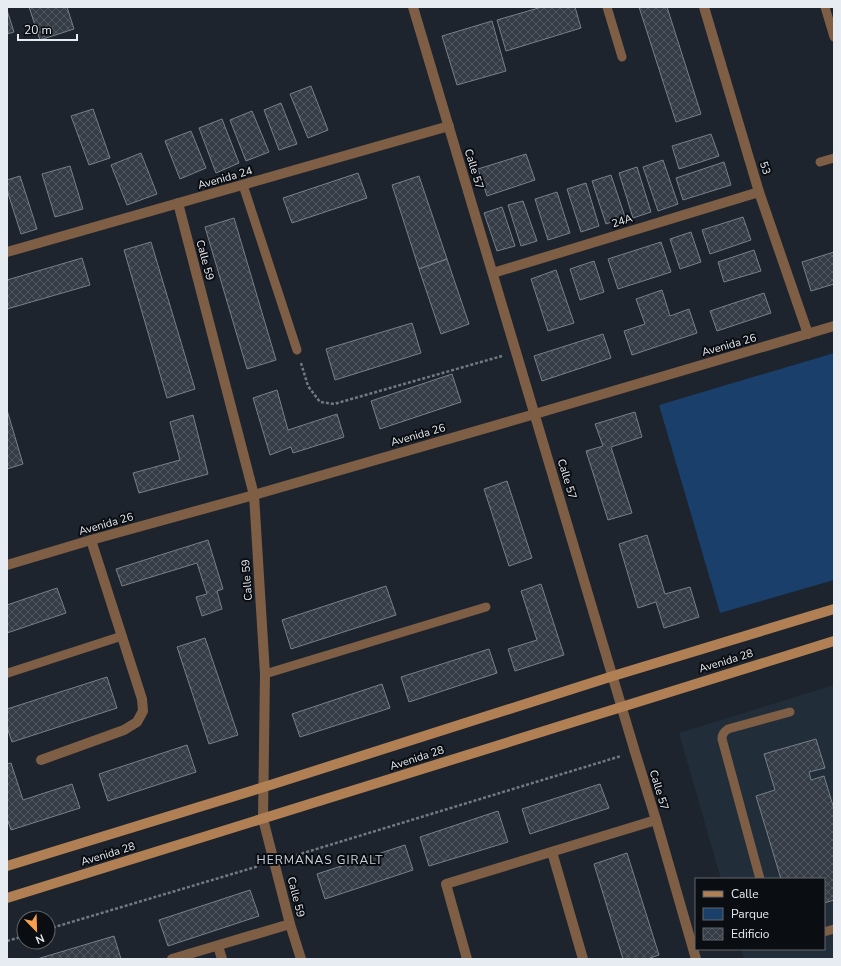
<svg xmlns="http://www.w3.org/2000/svg" width="841" height="966" font-family="'Nunito Sans',sans-serif">
<defs>
<pattern id="building-cross-hatch" width="8" height="8" patternUnits="userSpaceOnUse"><rect width="8" height="8" fill="#353c46"/><path d="M0 0l8 8M0 8l8-8" fill="none" stroke="#525861"/></pattern>
</defs>
<rect width="100%" height="100%" fill="#1d242d"/>
<polygon fill="#222d3a" points="834,685 834,959 744,959 741,949 824,949 824,879 721,879 679,733"/>
<polygon fill="#193f6a" points="834,353 834,580 720,613 659,405"/>
<g fill="url(#building-cross-hatch)" stroke="#777f8a">
<polygon points="29,7 67,7 74,29 40,40"/>
<polygon points="542,7 575,7 581,28 506,51 497,20"/>
<polygon points="639,7 667,7 701,114 676,122"/>
<polygon points="7,10 14,32 7,34"/>
<polygon points="492,21 506,71 457,85 442,36"/>
<polygon points="311,86 328,130 308,138 290,94"/>
<polygon points="281,103 297,144 279,150 264,110"/>
<polygon points="93,109 110,158 89,165 71,116"/>
<polygon points="252,111 269,152 246,161 230,120"/>
<polygon points="222,119 239,163 216,173 199,128"/>
<polygon points="191,131 206,168 180,179 165,141"/>
<polygon points="711,134 719,156 679,169 672,146"/>
<polygon points="141,153 157,194 127,205 111,165"/>
<polygon points="526,154 535,180 487,196 478,169"/>
<polygon points="663,160 678,204 658,211 643,167"/>
<polygon points="724,162 731,185 683,200 676,178"/>
<polygon points="70,166 83,209 55,217 42,174"/>
<polygon points="637,167 651,212 633,218 619,173"/>
<polygon points="358,173 367,198 292,223 283,198"/>
<polygon points="611,175 625,217 606,224 592,181"/>
<polygon points="20,176 37,229 21,234 7,190 7,180"/>
<polygon points="419,176 447,259 419,269 392,185"/>
<polygon points="586,183 599,226 581,232 567,189"/>
<polygon points="557,192 570,233 548,240 535,199"/>
<polygon points="523,201 537,241 521,246 508,205"/>
<polygon points="502,207 515,246 497,251 484,213"/>
<polygon points="743,217 751,240 710,254 702,230"/>
<polygon points="234,218 276,360 247,369 205,227"/>
<polygon points="691,232 701,262 680,269 670,239"/>
<polygon points="151,242 195,389 167,398 124,250"/>
<polygon points="661,242 671,272 618,289 608,259"/>
<polygon points="754,250 761,271 724,282 718,262"/>
<polygon points="834,252 834,284 811,291 802,262"/>
<polygon points="82,258 90,285 7,309 7,280"/>
<polygon points="447,259 469,324 441,334 419,269"/>
<polygon points="594,261 604,292 580,300 570,269"/>
<polygon points="556,270 574,323 548,331 531,279"/>
<polygon points="662,290 670,316 689,309 697,333 632,355 624,331 645,324 636,299"/>
<polygon points="764,293 771,313 717,331 710,311"/>
<polygon points="412,323 421,353 335,380 326,349"/>
<polygon points="603,334 611,358 542,381 534,356"/>
<polygon points="452,374 461,402 380,429 371,401"/>
<polygon points="277,390 288,430 337,414 344,437 293,453 291,447 270,455 253,398"/>
<polygon points="7,410 23,464 7,469"/>
<polygon points="635,412 642,437 611,447 632,513 608,520 586,451 603,446 595,424"/>
<polygon points="193,415 208,474 139,493 133,473 180,460 170,422"/>
<polygon points="507,481 532,558 509,566 484,489"/>
<polygon points="647,535 665,594 690,587 699,617 664,628 656,602 638,608 619,544"/>
<polygon points="208,540 223,589 217,591 222,609 202,616 196,597 207,594 197,563 122,586 116,569"/>
<polygon points="541,584 564,655 515,671 508,649 537,640 521,591"/>
<polygon points="386,586 396,615 291,649 282,620"/>
<polygon points="57,588 66,613 7,633 7,605"/>
<polygon points="205,638 238,735 209,744 177,647"/>
<polygon points="489,649 497,673 409,702 401,677"/>
<polygon points="107,677 117,708 12,742 7,727 7,709"/>
<polygon points="382,684 390,708 300,737 292,714"/>
<polygon points="816,739 825,768 809,772 811,780 824,776 834,809 834,900 824,903 824,879 781,879 756,796 775,790 764,754"/>
<polygon points="187,745 196,772 108,801 99,774"/>
<polygon points="11,763 23,800 72,784 80,808 11,830 7,818 7,764"/>
<polygon points="600,784 609,808 530,834 522,809"/>
<polygon points="498,811 508,842 429,866 420,837"/>
<polygon points="405,845 413,870 325,899 317,874"/>
<polygon points="627,853 659,955 647,959 623,959 594,864"/>
<polygon points="250,890 259,916 168,946 159,920"/>
<polygon points="114,936 121,959 37,959"/>
</g>
<g fill="none" stroke-linecap="round" stroke-linejoin="round">
<g stroke="#737981" stroke-width="2.5" stroke-dasharray="3 2" stroke-linecap="butt">
<polyline points="301,363 308,386 320,402 334,404 502,356"/>
<polyline points="287,858 621,756"/>
<polyline points="48,929 259,866"/>
<polyline points="7,941 24,936"/>
</g>
<g stroke="#7e5e44" stroke-width="9">
<polyline points="607,7 622,57"/>
<polyline points="825,7 834,37"/>
<polyline points="820,162 834,158"/>
<polyline points="243,185 297,350"/>
<polyline points="8,673 122,636"/>
<polyline points="265,674 486,607"/>
<path d="M 760,879 L 722,739 C 722,734 724,732 728,729 L 790,712"/>
<polyline points="824,932 834,929"/>
</g>
<g stroke="#7e5e44" stroke-width="10">
<polyline points="704,7 759,192 808,334"/>
<polyline points="178,203 254,495 265,674 263,819 290,924 301,959"/>
<polyline points="7,252 449,126"/>
<polyline points="493,273 759,192"/>
<polyline points="7,565 91,540 254,495 535,414 834,326"/>
<polyline points="41,760 124,730 137,722 143,711 142,699 91,540"/>
<polyline points="552,852 583,959"/>
<polyline points="218,946 222,959"/>
<polyline points="172,959 290,924"/>
<polyline points="467,959 446,884 656,820"/>
</g>
<polyline stroke="#7e5e44" stroke-width="10" points="413,7 516,352 635,752 656,820 696,959"/>
<g stroke="#b17f54" stroke-width="10">
<polyline points="7,866 264,787 613,676 834,609"/>
<path d="M 7,898 C 283,813 558,725 834,641"/>
</g>
</g>
<g text-anchor="middle" dominant-baseline="central" stroke-width="4" stroke-linejoin="round" paint-order="stroke">
<g font-size="11" fill="#e7ecf2" stroke="#0a0d11">
<text transform="translate(765 168) rotate(73)">53</text>
<text transform="translate(474 169) rotate(73)">Calle 57</text>
<text transform="translate(225 178) rotate(-16)">Avenida 24</text>
<text transform="translate(622 221) rotate(-17)">24A</text>
<text transform="translate(205 260) rotate(75)">Calle 59</text>
<text transform="translate(729 345) rotate(-16)">Avenida 26</text>
<text transform="translate(418 435) rotate(-16)">Avenida 26</text>
<text transform="translate(567 479) rotate(73)">Calle 57</text>
<text transform="translate(106 524) rotate(-16)">Avenida 26</text>
<text transform="translate(247 580) rotate(-94)">Calle 59</text>
<text transform="translate(726 661) rotate(-17)">Avenida 28</text>
<text transform="translate(417 758) rotate(-18)">Avenida 28</text>
<text transform="translate(659 790) rotate(73)">Calle 57</text>
<text transform="translate(108 854) rotate(-17)">Avenida 28</text>
<text transform="translate(296 897) rotate(76)">Calle 59</text>
</g>
<g font-size="12" letter-spacing="1" fill="#c9d2de" stroke="#0a0d11">
<text x="320" y="860">HERMANAS GIRALT</text>
</g>
</g>
<rect width="841" height="966" fill="none" stroke="#e7ecf2" stroke-width="16"/>
<rect x="695" y="878" width="130" height="72" fill="#0a0d11" stroke="#62666b"/>
<rect x="703" y="891" width="20" height="6" fill="#b17f54" stroke="#62666b"/>
<text x="731" y="898" font-size="12" fill="#e7ecf2">Calle</text>
<rect x="703" y="908" width="20" height="12" fill="#193f6a" stroke="#62666b"/>
<text x="731" y="918" font-size="12" fill="#e7ecf2">Parque</text>
<rect x="703" y="928" width="20" height="12" fill="url(#building-cross-hatch)" stroke="#62666b"/>
<text x="731" y="938" font-size="12" fill="#e7ecf2">Edificio</text>
<g transform="translate(36 930) rotate(157)"><circle r="19" fill="#0a0d11" stroke="#62666b"/>
<path d="M0-3L7 15L0 10L-7 15Z" fill="#f99f4d"/>
<text y="-6" font-size="11" font-weight="bold" text-anchor="middle" fill="#e7ecf2">N</text>
</g>
<path d="M18 34v6h59v-6" fill="none" stroke="#e7ecf2" stroke-width="2"/>
<text x="24" y="34" font-size="12" fill="#e7ecf2" stroke="#0a0d11" stroke-width="3" paint-order="stroke">20 m</text>
</svg>
